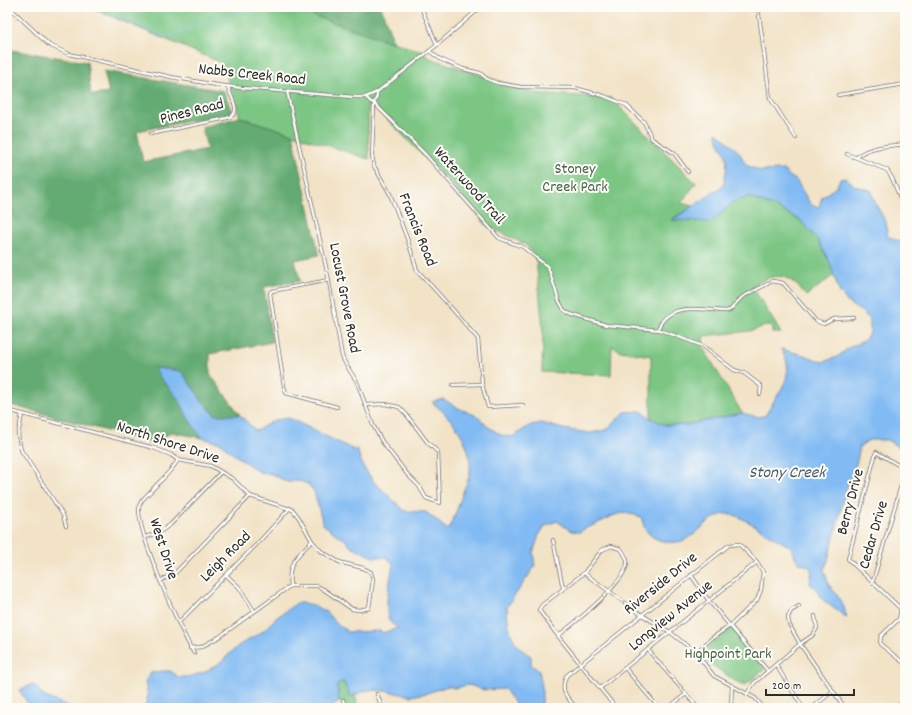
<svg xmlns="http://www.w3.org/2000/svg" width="912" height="715" font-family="Dekko,sans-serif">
<rect width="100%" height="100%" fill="#fdfcf7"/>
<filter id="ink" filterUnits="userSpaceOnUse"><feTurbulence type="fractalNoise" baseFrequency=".025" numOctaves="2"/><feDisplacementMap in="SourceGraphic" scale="8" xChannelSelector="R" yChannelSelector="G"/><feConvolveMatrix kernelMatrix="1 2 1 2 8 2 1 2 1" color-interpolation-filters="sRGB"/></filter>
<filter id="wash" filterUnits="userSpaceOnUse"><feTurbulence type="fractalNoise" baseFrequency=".012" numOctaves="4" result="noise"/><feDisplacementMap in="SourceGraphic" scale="16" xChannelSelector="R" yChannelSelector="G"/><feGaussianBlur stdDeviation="0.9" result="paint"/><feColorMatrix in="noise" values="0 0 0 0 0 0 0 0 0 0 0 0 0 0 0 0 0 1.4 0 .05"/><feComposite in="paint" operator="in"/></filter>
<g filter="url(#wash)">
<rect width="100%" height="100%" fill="#f2e3c7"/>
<g fill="#7bc684" stroke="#537858">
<path d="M 89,7 L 293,7 L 314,16 L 423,52 L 430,58 L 534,93 L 611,98 L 696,183 L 681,203 L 693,206 L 672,219 L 722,213 L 733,202 L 748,197 L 776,207 L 800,220 L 818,240 L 830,263 L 834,275 L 806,296 C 789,273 777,271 752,286 L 781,333 L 772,333 L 772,327 L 769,325 L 750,331 L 704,336 L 703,343 L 701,344 L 742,413 L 686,425 L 665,425 L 651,418 L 651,356 L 621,351 L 612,346 L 611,375 L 542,372 L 543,331 L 536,259 L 526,245 L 486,225 L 455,188 L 374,106 L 368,106 L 369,159 L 240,117 L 222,63 Z"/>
<polygon points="731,627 765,669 745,685 735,681 708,662 705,655 709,645"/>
<polygon points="343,681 349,693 349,696 355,695 357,704 352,708 343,708 342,702 339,702 337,684"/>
</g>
<g fill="#64ab72" stroke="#486b4e">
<polygon points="293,7 381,7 394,43 314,16"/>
<polygon points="7,45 11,50 87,62 91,95 109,93 104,71 224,91 232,113 137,131 143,162 207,149 202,127 240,117 293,134 319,255 295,260 300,281 264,287 272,342 210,354 210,374 240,415 215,415 202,401 181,371 155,368 160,377 180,401 188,418 202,438 171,432 155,444 7,404"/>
</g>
<g fill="#82bbf3" stroke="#56738f">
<path d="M 717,132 L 739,152 L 746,165 L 760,171 L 784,170 L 789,176 L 796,180 L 811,205 L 819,207 L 822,197 L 836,187 L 840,179 L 847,178 L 855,186 L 871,190 L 876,205 L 886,222 L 887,236 L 899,241 L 905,247 L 905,451 L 887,440 L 869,440 L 860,446 L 857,461 L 846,490 L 828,560 L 824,570 L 829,585 L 837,595 L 844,607 L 847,618 L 824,601 L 816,589 L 810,584 L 812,568 L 798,562 L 790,546 C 775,540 742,515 730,514 C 702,512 696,553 659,540 C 647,535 645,530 641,517 C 618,509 614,516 594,525 C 588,528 584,528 580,532 L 571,531 L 557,521 L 545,526 L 539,535 L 533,553 L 535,566 L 507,607 C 508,629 511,645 531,656 L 531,665 L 539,671 L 542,686 L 542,708 L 518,708 L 505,689 L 484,690 L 469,685 L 454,688 L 448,686 L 427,693 L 411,696 L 386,691 L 367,690 L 349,697 L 349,693 L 343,681 L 337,685 L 339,702 L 330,708 L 306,708 L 304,706 L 300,708 L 145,708 L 148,695 L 145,682 L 150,673 L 163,671 L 171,671 L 178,677 L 187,677 L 205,672 L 221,662 L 238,646 L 263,631 L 276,618 L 291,607 L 297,603 L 305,603 L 313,605 L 326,612 L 336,623 L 348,632 L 381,631 L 382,633 L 398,628 C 395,625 391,625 389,620 C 383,605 391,580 393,563 L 386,557 L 373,557 L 352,547 L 342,537 L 341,538 L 323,524 L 314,491 L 308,484 L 300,481 L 287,482 L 272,474 L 259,472 L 232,453 L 221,443 L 202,438 L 188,418 L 180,401 L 160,377 L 155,368 L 181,371 L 202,401 L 215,415 L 240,415 L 256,431 L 275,420 L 289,418 L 354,450 L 357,449 L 362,465 L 374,482 L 405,511 L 426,512 L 448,530 C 454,519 458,507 462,495 C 464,488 469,480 470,472 C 472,441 453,420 432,402 L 443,399 L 458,408 L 477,416 L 487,426 L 501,435 L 512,437 L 531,425 L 541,423 L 563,429 L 590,433 L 606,430 L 625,412 L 641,411 L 651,418 L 665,425 L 686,425 L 742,413 L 758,417 L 766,415 C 773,398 791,384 787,363 C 786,359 783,353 781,349 L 807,356 L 823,362 L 837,357 L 850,347 L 864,341 L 870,332 L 870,320 L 861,311 L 849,304 L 839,291 L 830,263 L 818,240 L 800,220 L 776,207 L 748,197 L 733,202 L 712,222 L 672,220 L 723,186 C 725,176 729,163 725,153 C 721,144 717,143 717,132 Z"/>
<polygon points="33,684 45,697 73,708 31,708 19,690"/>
</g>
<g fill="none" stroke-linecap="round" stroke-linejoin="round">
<polyline stroke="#82bbf3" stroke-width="1" points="97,7 106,13 134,22 160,36 169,36 206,21 223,18 233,12 254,10 261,7"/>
</g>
</g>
<g filter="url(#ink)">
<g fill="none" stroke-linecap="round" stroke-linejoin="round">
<g stroke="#716b62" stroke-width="4">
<g id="street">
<polyline points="9,7 49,45 69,54 171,77 217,85 242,88 354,97 366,97 377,92 437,45 481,7"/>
<polyline points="421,7 437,45"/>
<polyline points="758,7 770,98 796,138"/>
<polyline points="429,51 440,59 463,69 480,73 487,79 497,83 521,87 575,88 604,96 626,105 644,122 652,139 674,153 688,172"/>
<polyline points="287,91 328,276 342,356 345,363 357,382 373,425 383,443 407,474 419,486 426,498 440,503 438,452 428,443 406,414 399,407 385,404 365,405"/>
<polyline points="377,92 377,96 374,103 426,155 499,238 523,247 548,267 559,301 564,310 570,314 606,325 660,330 703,346 734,370 744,373 761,386 760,394"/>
<polyline points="838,95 905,84"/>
<polyline points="366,97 371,102 374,103 372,156 374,166 390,194 408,241 417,270 454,311 478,339 482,384 488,407 523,405"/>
<path d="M 150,134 L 227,118 C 244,113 230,98 228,86"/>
<polyline points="847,154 887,170 892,178 905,210"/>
<path d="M 857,157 C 868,146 890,146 905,144"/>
<polyline points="329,280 272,291 270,293 284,386 286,393 337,407"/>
<path d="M 658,329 C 669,301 702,310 726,311 L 730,310 L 742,297 L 773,281 L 783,283 L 816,321 L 824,324 L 834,319 L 854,318"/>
<polyline points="453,385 482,384"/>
<polyline points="7,410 154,448 171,455 178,460 211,466 233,479 250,496 293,510 299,518 312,541 321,551 339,562 363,568 371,572 373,580 369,608 359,610 352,609 323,589 317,586 290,586 219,637 201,647 190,648"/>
<polyline points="22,414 18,435 21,450 63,515 66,526"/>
<path d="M 178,460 C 171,472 159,482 150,492 C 146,496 142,499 140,504 C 132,522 181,633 194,653"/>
<polyline points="146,537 160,532 171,524 221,472"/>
<polyline points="553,540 563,588"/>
<polyline points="584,573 642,615 670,632 696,653 714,676 755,698 764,708"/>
<polyline points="226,575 239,587 254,611"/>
<polyline points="691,575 709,601 768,671"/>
<polyline points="160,581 175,573 180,568 250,496"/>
<polyline points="873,581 905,472"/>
<path d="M 290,586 C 287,563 297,556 312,541"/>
<polyline points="905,588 899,619 881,636 880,644 905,664"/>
<polyline points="799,606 791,611 788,617 789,624 800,644 845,708"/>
<polyline points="900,608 848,559 876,452 905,469"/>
<polyline points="179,622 256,545 290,508"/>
<path d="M 558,636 C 573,624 631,579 627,560 C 626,557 623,552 621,549 L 611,546 L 602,550 L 584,573 L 542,605 L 539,610 L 558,636 L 616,708"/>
<polyline points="648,650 698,708"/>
<polyline points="776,665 803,708"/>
<polyline points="625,668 659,708"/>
<polyline points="600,688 757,562"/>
<polyline points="377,694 382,708"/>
<polyline points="747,694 754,683 800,644 813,635 817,628 815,616"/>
<polyline points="343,700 346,708"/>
<path d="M 576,708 C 566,696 560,692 566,676 L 729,545 L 739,544 L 757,562 L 763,572 L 761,590 L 757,600 L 730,626 L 712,638 L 696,653"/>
<polyline points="668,708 686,694"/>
<polyline points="731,708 732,686"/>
<polyline points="812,708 833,691"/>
</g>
</g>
<g stroke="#716b62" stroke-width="5">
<polyline id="secondary" points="896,708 905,701"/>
</g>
<use href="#street" stroke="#fff" stroke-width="2.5"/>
<use href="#secondary" stroke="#fff" stroke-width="3.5"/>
</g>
</g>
<g text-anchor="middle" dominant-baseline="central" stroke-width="4" stroke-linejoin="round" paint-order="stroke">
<g font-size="16" fill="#2b2b2b" stroke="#fdfcf7">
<text transform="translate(252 75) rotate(6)">Nabbs Creek Road</text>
<text transform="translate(192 112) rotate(-14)">Pines Road</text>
<text transform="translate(469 186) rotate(48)">Waterwood Trail</text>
<text transform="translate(417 230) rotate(68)">Francis Road</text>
<text transform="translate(344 298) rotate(79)">Locust Grove Road</text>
<text transform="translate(168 443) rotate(18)">North Shore Drive</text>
<text transform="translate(851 502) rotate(-75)">Berry Drive</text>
<text transform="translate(874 535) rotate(-74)">Cedar Drive</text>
<text transform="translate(163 549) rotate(72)">West Drive</text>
<text transform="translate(226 557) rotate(-45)">Leigh Road</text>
<text transform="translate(661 584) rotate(-39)">Riverside Drive</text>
<text transform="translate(671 616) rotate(-39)">Longview Avenue</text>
</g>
<g font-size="16" fill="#47614a" stroke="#fdfcf7">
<text x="575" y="169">Stoney<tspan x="575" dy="18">Creek Park</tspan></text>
<text x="728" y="654">Highpoint Park</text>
</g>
<g font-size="17" font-style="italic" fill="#495d71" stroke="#fdfcf7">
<text x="787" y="474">Stony Creek</text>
</g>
</g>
<rect width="912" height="715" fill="none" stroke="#fdfcf7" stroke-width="24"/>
<path d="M766 689v6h88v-6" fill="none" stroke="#2b2b2b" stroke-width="2"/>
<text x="772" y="689" font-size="12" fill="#2b2b2b" stroke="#fdfcf7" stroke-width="3" paint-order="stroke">200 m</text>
</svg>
